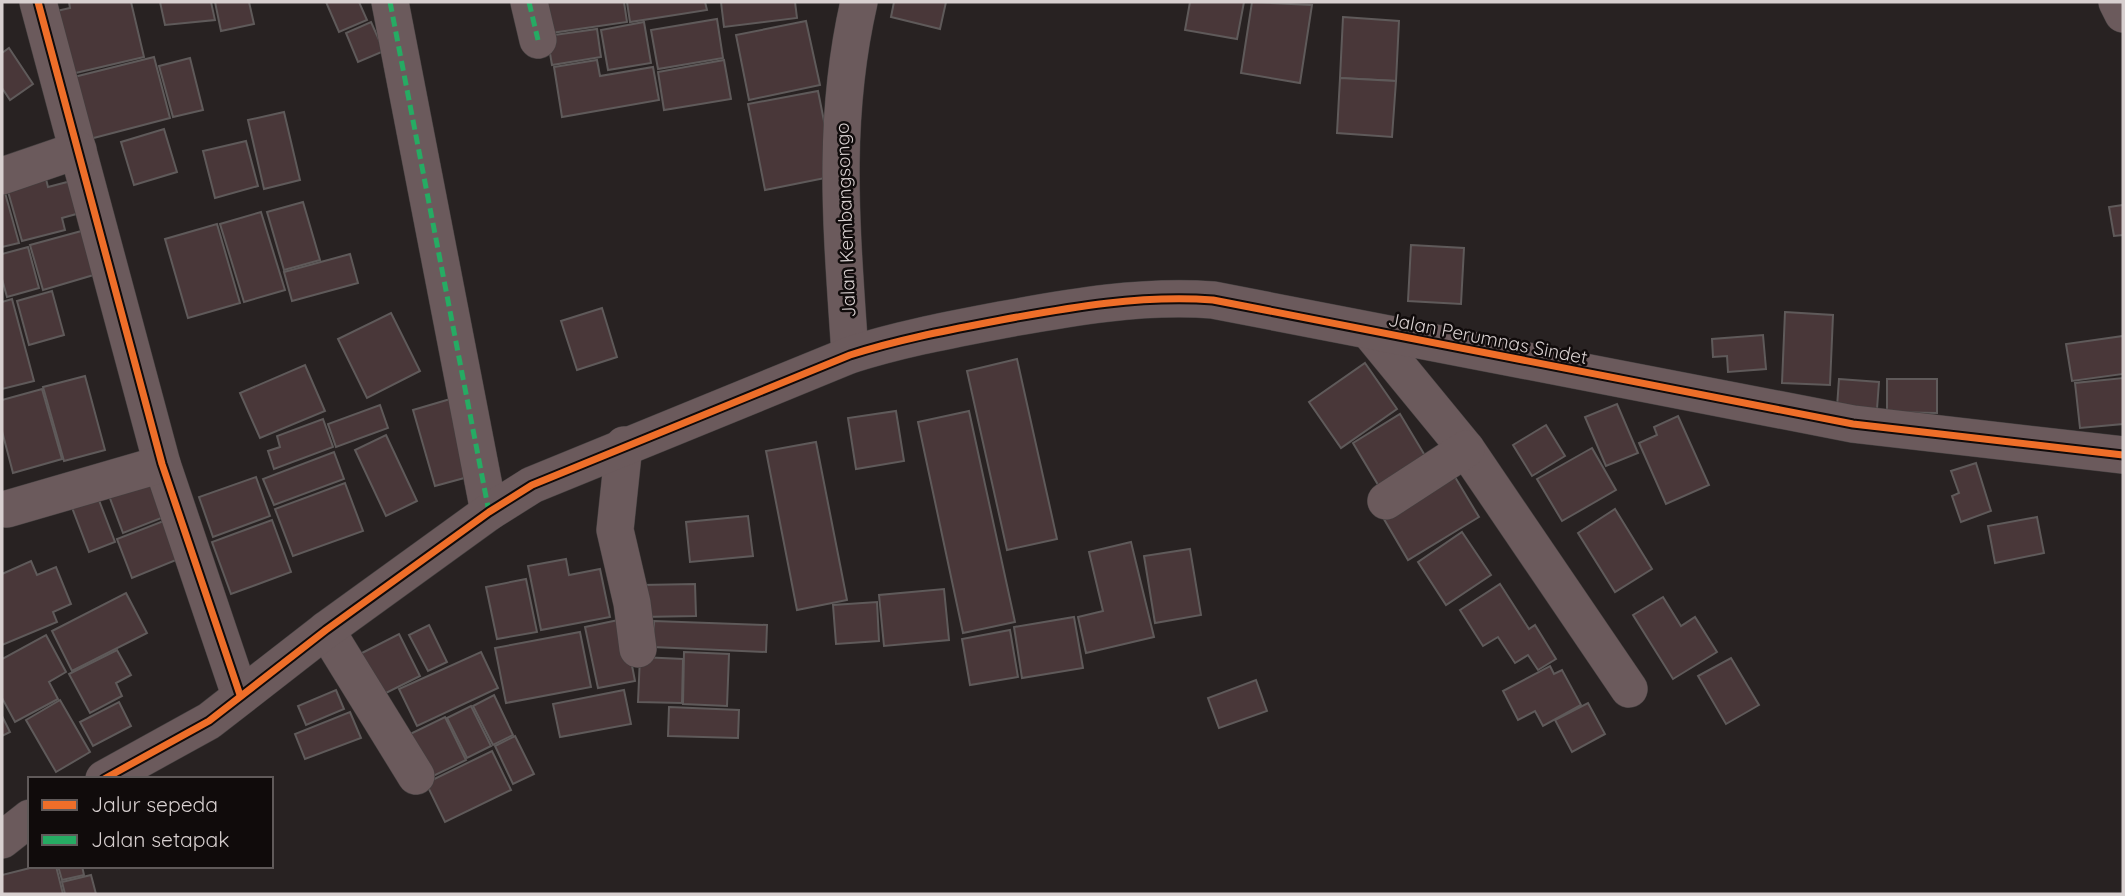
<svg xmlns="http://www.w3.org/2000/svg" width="2125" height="896" font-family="Quicksand,sans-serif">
<rect width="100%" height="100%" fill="#282222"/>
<g fill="#493739" stroke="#5f5a5a" stroke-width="2">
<polygon points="69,2 131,2 144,57 67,75 52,12 70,8"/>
<polygon points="160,2 211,2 215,20 165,25"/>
<polygon points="215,2 249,2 254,24 221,31"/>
<polygon points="326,2 359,2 367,20 339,32"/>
<polygon points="546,2 624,2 627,22 551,33"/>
<polygon points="627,2 705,2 707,10 630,22"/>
<polygon points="721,2 795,2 797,18 724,27"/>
<polygon points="894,2 946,2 940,29 891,17"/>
<polygon points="1190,2 1244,2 1237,39 1185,30"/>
<polygon points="1252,2 1312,5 1300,83 1241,73"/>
<polygon points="1343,17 1399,21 1396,81 1340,78"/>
<polygon points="717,19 723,58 658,69 651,30"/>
<polygon points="806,21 820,85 749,100 736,35"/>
<polygon points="371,22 384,51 358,62 346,33"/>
<polygon points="644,22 651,63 608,70 601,30"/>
<polygon points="597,29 601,57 552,65 547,36"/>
<polygon points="9,48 33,84 10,100 2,88 2,53"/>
<polygon points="154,57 170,118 86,140 70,78"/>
<polygon points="190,58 203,110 173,117 159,66"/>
<polygon points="597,60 600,76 653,67 659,100 562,117 554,67"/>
<polygon points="724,60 731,99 664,110 658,72"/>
<polygon points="1340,78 1396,81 1392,137 1337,133"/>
<polygon points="818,91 835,176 765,190 748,104"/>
<polygon points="284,112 300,180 264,189 248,120"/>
<polygon points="164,129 177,172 134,185 121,142"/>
<polygon points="246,141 258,186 215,198 203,151"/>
<polygon points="44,171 48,187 71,181 80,213 62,218 65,230 22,241 5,181"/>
<polygon points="2,182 19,243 2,247"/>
<polygon points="303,202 320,260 284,270 267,212"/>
<polygon points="2123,205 2123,235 2114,236 2109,207"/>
<polygon points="261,212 285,290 244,302 220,224"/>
<polygon points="217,224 240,303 188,318 165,239"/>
<polygon points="85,230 97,274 43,290 30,245"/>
<polygon points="1411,245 1464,248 1461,304 1408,301"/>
<polygon points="28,247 39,288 7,297 2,279 2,254"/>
<polygon points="350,254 358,283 292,301 284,272"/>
<polygon points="52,291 64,335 29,345 17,301"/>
<polygon points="12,299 34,381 2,389 2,302"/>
<polygon points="602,308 617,357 577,370 561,321"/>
<polygon points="1785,312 1833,315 1830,385 1782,383"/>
<polygon points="391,313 420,371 367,398 338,339"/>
<polygon points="1763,335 1766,369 1728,372 1727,356 1713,357 1712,339"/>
<polygon points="2123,336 2123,374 2072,381 2066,344"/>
<polygon points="1017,359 1057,539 1007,550 967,371"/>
<polygon points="1365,363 1397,409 1341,448 1309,402"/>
<polygon points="305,365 325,411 260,438 240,393"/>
<polygon points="85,376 105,450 64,461 43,387"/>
<polygon points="2123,378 2123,424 2080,428 2075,383"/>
<polygon points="1839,379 1879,382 1877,409 1837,407"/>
<polygon points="1887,379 1937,379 1937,413 1887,412"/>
<polygon points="42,389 62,459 13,473 2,431 2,400"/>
<polygon points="457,397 479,474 435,486 413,410"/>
<polygon points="1617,404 1638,453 1606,466 1585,417"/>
<polygon points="380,405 388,428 336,447 328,424"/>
<polygon points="896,411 904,461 856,469 848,418"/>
<polygon points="969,411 1015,622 963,633 918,422"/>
<polygon points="1400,414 1430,464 1383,493 1353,443"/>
<polygon points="1678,416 1709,485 1666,504 1639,443 1657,435 1654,427"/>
<polygon points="323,419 333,447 274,469 268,451 280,447 277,436"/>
<polygon points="1546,425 1565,456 1532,476 1513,445"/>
<polygon points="386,435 417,501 386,516 355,450"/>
<polygon points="816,442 847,600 797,610 766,451"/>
<polygon points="1592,448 1616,490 1562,521 1537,479"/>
<polygon points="334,452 344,479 274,505 263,479"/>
<polygon points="1976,463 1991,511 1961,522 1952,496 1959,493 1951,471"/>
<polygon points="1452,472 1479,517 1408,560 1381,514"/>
<polygon points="256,477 270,516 213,537 199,497"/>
<polygon points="148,478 164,517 123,533 108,493"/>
<polygon points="345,483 363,531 293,556 275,509"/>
<polygon points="97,495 115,542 89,552 71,505"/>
<polygon points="1615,509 1652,569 1615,592 1578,533"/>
<polygon points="748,516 753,556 690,562 686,522"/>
<polygon points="2037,517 2044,553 1995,563 1988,526"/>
<polygon points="166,520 181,558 132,578 117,539"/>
<polygon points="272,520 291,572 231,594 212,542"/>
<polygon points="1462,532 1491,575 1446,605 1418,562"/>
<polygon points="1131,542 1154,637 1086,653 1078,617 1103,611 1089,552"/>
<polygon points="1190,549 1201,615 1155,623 1144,556"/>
<polygon points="566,559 569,575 600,569 610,617 541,630 528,566"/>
<polygon points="31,561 37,575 56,567 71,604 53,612 57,622 2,645 2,574"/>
<polygon points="526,579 537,632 497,639 486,587"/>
<polygon points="695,584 696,616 641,617 641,585"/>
<polygon points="1500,584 1529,629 1535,625 1556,659 1538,670 1528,655 1515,663 1498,637 1483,646 1460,610"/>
<polygon points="944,589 949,640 884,646 879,595"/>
<polygon points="126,593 147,633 72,671 52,631"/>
<polygon points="1663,597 1681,626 1695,617 1717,652 1673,679 1633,615"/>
<polygon points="877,602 879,641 836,644 833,605"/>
<polygon points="1074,617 1083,668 1022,678 1014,627"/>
<polygon points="623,619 635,681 598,688 585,627"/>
<polygon points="654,621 767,625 766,652 653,647"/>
<polygon points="429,625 447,662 428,671 409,635"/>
<polygon points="1010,630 1018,677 970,685 962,639"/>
<polygon points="580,632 591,687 506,703 495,648"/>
<polygon points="399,634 420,676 380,696 358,655"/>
<polygon points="46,635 66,672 49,682 58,699 15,722 2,698 2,659"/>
<polygon points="117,650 131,675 116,683 122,696 90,713 69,674"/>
<polygon points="481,652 498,688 417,726 399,689"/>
<polygon points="684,652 729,654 727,706 683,704"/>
<polygon points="640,657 683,659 682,703 638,702"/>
<polygon points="1731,658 1759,705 1726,724 1698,676"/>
<polygon points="1550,666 1554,674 1562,670 1581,705 1543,726 1535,711 1518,720 1503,691"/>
<polygon points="1256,680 1267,711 1219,728 1208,698"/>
<polygon points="336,690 344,709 306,725 298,706"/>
<polygon points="624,690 631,724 560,737 553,704"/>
<polygon points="494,695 513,735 493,745 473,706"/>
<polygon points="60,700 90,752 56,772 26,720"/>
<polygon points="119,702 131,726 93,746 80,722"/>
<polygon points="1588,703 1605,734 1572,752 1555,720"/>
<polygon points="471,706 491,746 467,758 447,718"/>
<polygon points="669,707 739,710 738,738 668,736"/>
<polygon points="350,712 361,738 305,759 295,734"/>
<polygon points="2,716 10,732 2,736"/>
<polygon points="445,717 466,760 425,780 404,737"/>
<polygon points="515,736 534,774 513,784 495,746"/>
<polygon points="492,751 511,790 445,822 426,783"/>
<polygon points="38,866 56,866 63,894 2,894 2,875"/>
<polygon points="58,866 82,866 84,875 62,880"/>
<polygon points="91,875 96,894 65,894 62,882"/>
</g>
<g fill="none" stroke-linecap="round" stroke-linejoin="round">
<g stroke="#433f3f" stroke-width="38">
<g id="minor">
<polyline points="38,2 162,464 240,695"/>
<polyline points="390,2 489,512"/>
<polyline points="529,2 538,40"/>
<polyline points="2117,2 2123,14"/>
<polyline points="2,176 78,150"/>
<polyline points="1370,332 1466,449 1629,689"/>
<path d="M 850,355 C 842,232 831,124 859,2"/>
<polyline points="624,445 615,530 632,603 638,649"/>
<polyline points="1386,501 1466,449"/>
<polyline points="7,509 162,464"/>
<polyline points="326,630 416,776"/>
<path d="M 104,779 L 209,721 L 326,630 L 489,512 L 532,485 L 850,355 C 900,339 949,330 1001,320 C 1072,307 1140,295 1213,300 L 1853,424 L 2123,455"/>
<polyline points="2,840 30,818"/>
</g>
</g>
<use href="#minor" stroke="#6b5a5c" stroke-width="37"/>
<g stroke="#26ab63" stroke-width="5" stroke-dasharray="10 5" stroke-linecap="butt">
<polyline points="390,2 489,512"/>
<polyline points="529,2 538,40"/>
</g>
<g stroke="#100b0b" stroke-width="11">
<g id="cycleway">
<polyline points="38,2 162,464 240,695"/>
<path d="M 104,779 L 209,721 L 326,630 L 489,512 L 532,485 L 850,355 C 900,339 949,330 1001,320 C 1072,307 1140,295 1213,300 L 1853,424 L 2123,455"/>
</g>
</g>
<use href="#cycleway" stroke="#ee6e29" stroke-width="7"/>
</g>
<g text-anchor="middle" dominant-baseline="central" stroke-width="5" stroke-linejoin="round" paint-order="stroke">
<g font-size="19" fill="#d8d0d0" stroke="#100b0b">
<text transform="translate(845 220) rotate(-92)">Jalan Kembangsongo</text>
<text transform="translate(1488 338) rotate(11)">Jalan Perumnas Sindet</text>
</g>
</g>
<rect width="2125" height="896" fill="none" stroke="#d8d0d0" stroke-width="7"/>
<rect x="28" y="777" width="245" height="91" fill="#100b0b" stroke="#605a5a" stroke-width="2"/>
<rect x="42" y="800" width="35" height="10" fill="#ee6e29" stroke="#605a5a" stroke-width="2"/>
<text x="91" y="812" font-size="21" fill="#d8d0d0">Jalur sepeda</text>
<rect x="42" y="835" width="35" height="10" fill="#26ab63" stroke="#605a5a" stroke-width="2"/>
<text x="91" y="847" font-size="21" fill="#d8d0d0">Jalan setapak</text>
</svg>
